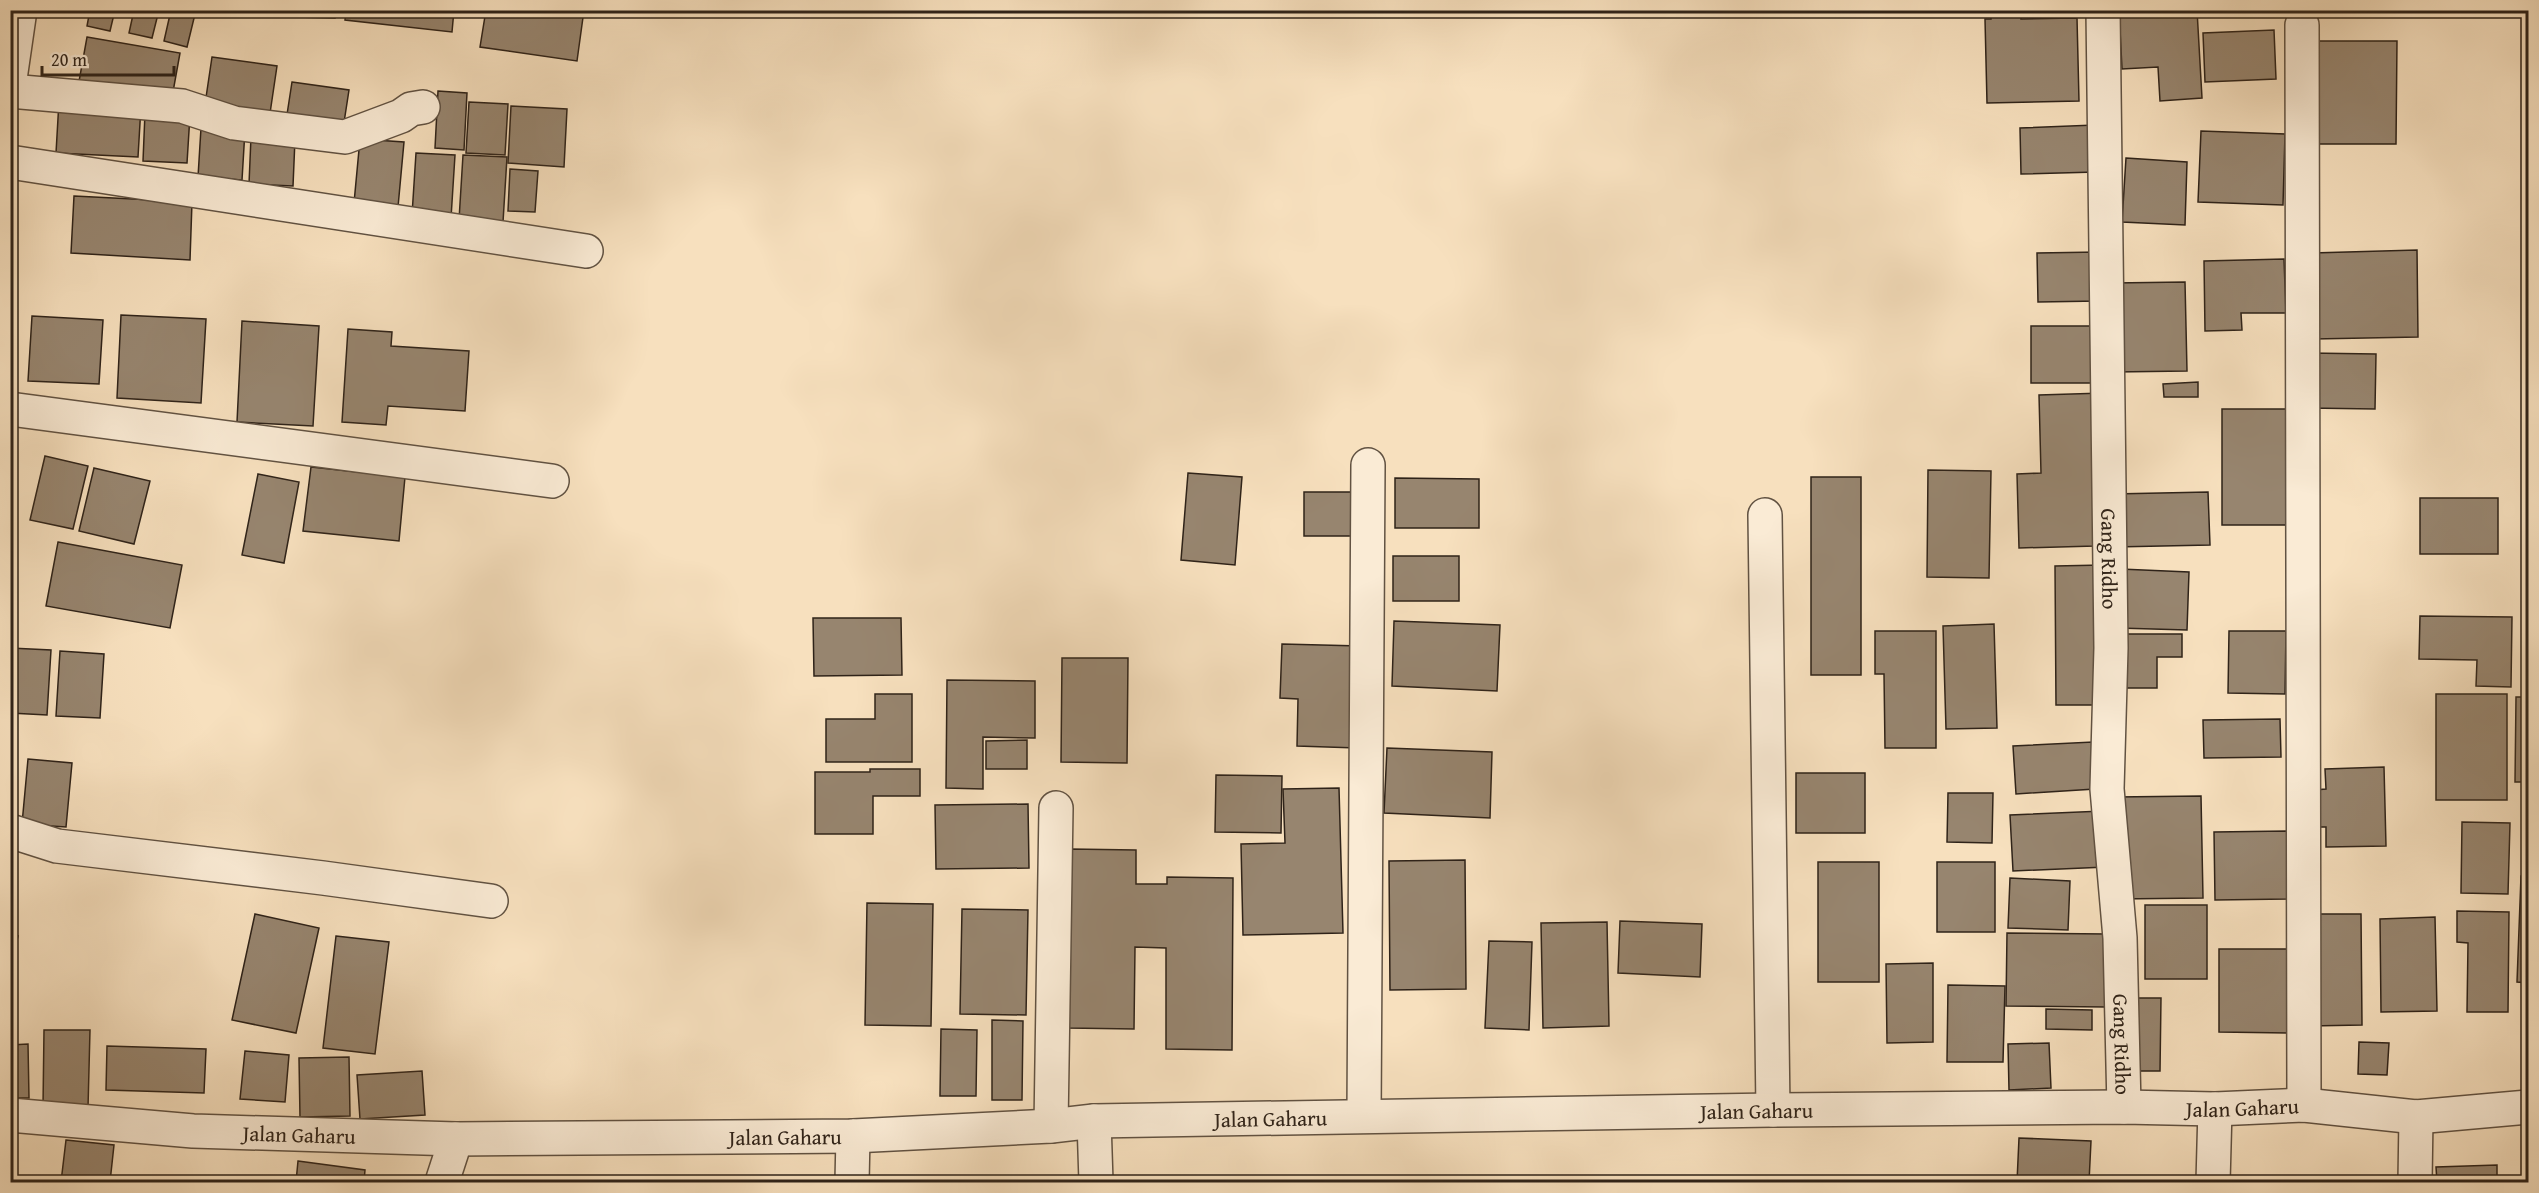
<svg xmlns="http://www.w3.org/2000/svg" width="2539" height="1193" font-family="'Gentium Book Plus',serif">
<rect width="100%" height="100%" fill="#f7e0be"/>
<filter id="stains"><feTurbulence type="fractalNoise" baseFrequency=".00333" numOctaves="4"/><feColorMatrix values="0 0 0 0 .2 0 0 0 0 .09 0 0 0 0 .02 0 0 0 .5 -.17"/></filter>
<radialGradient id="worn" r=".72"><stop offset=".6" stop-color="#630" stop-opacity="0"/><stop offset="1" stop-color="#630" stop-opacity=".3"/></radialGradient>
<g fill="#97856f" stroke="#2f2319" stroke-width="1.5">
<polygon points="90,10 115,10 110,31 87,26"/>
<polygon points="134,10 159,10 152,38 129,33"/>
<polygon points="171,10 196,10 187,47 164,41"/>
<polygon points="295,10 335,10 335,18 295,17"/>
<polygon points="346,10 454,10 452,32 345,20"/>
<polygon points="486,10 584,10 577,61 480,47"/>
<polygon points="1991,10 2021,10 2021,19 2077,18 2079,101 1987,103 1985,19 1991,19"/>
<polygon points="2119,10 2197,10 2202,98 2160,101 2158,67 2122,69"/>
<polygon points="2274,30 2276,79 2205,82 2203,33"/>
<polygon points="87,37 180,53 171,103 78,87"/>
<polygon points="2306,41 2397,41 2396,144 2306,144"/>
<polygon points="212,57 277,66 269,120 204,111"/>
<polygon points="292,82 349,90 343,129 286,121"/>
<polygon points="438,91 467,93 464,150 435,148"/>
<polygon points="59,101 141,106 138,157 56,153"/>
<polygon points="469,102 508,104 505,155 466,153"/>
<polygon points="511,106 567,109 564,167 508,163"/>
<polygon points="145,113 190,115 187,163 143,161"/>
<polygon points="2095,125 2096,172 2021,174 2020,128"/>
<polygon points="201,128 245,130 242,180 198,177"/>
<polygon points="2201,131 2285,134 2283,205 2198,202"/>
<polygon points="251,137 295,139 293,186 249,184"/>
<polygon points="360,139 404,142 398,207 354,203"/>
<polygon points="416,153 455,155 451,218 412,215"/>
<polygon points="463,155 507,157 503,222 459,220"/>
<polygon points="2126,158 2187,162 2185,225 2122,222"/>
<polygon points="510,169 538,171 535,212 508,211"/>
<polygon points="74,196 192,202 190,260 71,253"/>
<polygon points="2417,250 2418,337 2314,339 2312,253"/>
<polygon points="2099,252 2099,301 2038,302 2037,253"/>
<polygon points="2284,259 2286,313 2241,313 2242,330 2205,331 2204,261"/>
<polygon points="2185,282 2187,371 2114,372 2113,283"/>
<polygon points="121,315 206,319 201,403 117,398"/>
<polygon points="32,316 103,320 99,384 28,381"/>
<polygon points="242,321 319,326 313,426 237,422"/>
<rect x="2031" y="326" width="73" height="57"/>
<polygon points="348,329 392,332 391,346 469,351 465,411 388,406 386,425 342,422"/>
<polygon points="2308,353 2376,354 2375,409 2308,408"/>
<polygon points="2198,382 2198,397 2164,397 2163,384"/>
<polygon points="2104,393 2095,546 2019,548 2017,474 2041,473 2039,395"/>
<rect x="2222" y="409" width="68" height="116"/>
<polygon points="45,456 88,466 73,529 30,520"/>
<polygon points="311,467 405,477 399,541 303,531"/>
<polygon points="94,468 150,481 134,544 79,531"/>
<polygon points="1928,470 1991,471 1989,578 1927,577"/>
<polygon points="1188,473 1242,477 1235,565 1181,560"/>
<polygon points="258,474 299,482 284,563 242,555"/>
<rect x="1811" y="477" width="50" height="198"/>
<polygon points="1395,478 1479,479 1479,528 1395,528"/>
<rect x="1304" y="492" width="54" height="44"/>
<polygon points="2208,492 2210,545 2114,547 2113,494"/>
<rect x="2420" y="498" width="78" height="56"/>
<polygon points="58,542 182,565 170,628 46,606"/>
<rect x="1393" y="556" width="66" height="45"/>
<polygon points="2103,565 2105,705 2056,705 2055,566"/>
<polygon points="2120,569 2189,572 2187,630 2118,628"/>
<polygon points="2420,616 2512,617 2511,687 2476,686 2477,660 2419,659"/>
<polygon points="813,618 901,618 902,675 814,676"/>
<polygon points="1394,621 1500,625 1497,691 1392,686"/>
<polygon points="1994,624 1997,728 1946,729 1943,626"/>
<polygon points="1875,631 1936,631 1936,748 1885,748 1884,674 1875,674"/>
<polygon points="2229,631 2286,631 2285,694 2228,693"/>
<polygon points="2124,634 2182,634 2182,657 2157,657 2157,688 2124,688"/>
<polygon points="1282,644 1360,646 1357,748 1297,746 1298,699 1280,698"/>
<polygon points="10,648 51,650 47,715 10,713"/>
<polygon points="60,651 104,654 100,718 56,716"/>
<polygon points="1062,658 1128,658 1127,763 1061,762"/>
<polygon points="947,680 1035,681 1035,738 983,737 983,789 946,788"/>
<polygon points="875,694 912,694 912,762 826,762 826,719 875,719"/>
<rect x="2436" y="694" width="71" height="106"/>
<polygon points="2516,697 2528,697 2528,782 2515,782"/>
<polygon points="2280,719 2281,757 2204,758 2203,720"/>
<polygon points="1027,740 1027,769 986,769 986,741"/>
<polygon points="2093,742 2095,789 2016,794 2013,746"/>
<polygon points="1387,748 1492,752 1490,818 1384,813"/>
<polygon points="28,759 72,763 66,827 22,824"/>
<polygon points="2384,767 2386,846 2326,847 2326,827 2315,827 2314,790 2326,789 2325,769"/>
<polygon points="870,769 920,769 920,796 873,796 873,834 815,834 815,772 870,772"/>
<rect x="1796" y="773" width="69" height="60"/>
<polygon points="1216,775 1282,776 1281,833 1215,832"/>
<polygon points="1339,788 1343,933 1243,935 1241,844 1285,843 1283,789"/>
<polygon points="1948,793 1993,793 1992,843 1947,842"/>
<polygon points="2201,796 2203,898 2117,899 2115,797"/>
<polygon points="1028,804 1029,868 936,869 935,805"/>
<polygon points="2103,811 2106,867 2013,871 2010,815"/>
<polygon points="2462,822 2510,823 2508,894 2461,893"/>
<polygon points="2287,831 2288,899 2215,900 2214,832"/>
<polygon points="1070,849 1136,850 1136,884 1167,884 1167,877 1233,878 1232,1050 1166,1049 1166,948 1135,947 1134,1029 1068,1028"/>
<polygon points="1465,860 1466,989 1390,990 1389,861"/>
<rect x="1818" y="862" width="61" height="120"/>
<rect x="1937" y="862" width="58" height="70"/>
<polygon points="2521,876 2528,876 2528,983 2517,982"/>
<polygon points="2010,878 2070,881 2068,930 2008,928"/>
<polygon points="867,903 933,904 931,1026 865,1025"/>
<rect x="2145" y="905" width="62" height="74"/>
<polygon points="962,909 1028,910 1026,1015 960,1014"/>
<polygon points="2457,911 2509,912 2508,1012 2467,1012 2468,943 2457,942"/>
<polygon points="255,914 319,928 296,1033 232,1020"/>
<polygon points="2309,914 2361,914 2362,1025 2309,1026"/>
<polygon points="2435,917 2437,1011 2381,1012 2380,919"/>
<polygon points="1620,921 1702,924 1700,977 1618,973"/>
<polygon points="1607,922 1609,1026 1543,1028 1541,923"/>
<polygon points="2007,933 2107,934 2107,1007 2006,1006"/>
<polygon points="10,935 18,936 10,971"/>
<polygon points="336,936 389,942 375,1054 323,1048"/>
<polygon points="1489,941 1532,942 1529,1030 1485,1028"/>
<polygon points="2219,949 2295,949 2294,1033 2219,1032"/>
<polygon points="1933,963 1933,1042 1887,1043 1886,964"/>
<polygon points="1948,985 2005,986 2003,1062 1947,1062"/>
<polygon points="2132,998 2161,998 2160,1071 2131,1071"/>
<polygon points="2046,1009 2092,1010 2092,1030 2046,1029"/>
<polygon points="992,1020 1023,1021 1022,1100 992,1100"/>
<polygon points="941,1029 977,1030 976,1096 940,1096"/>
<polygon points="44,1030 90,1030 88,1108 43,1107"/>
<polygon points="2359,1042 2389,1043 2387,1075 2358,1074"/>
<polygon points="2049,1043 2051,1088 2009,1090 2008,1044"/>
<polygon points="28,1044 29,1098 10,1098 10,1045"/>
<polygon points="107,1046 206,1049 204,1093 106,1090"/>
<polygon points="245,1051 289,1055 285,1102 240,1099"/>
<polygon points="349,1057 350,1116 300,1117 299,1058"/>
<polygon points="422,1071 425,1115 360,1119 357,1075"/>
<polygon points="2019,1138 2091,1141 2089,1182 2017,1182"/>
<polygon points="66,1140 114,1145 110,1182 61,1182"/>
<polygon points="298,1161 365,1170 364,1182 296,1182"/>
<polygon points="2497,1165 2497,1182 2437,1182 2436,1167"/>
<polygon points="1587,1179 1642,1180 1642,1182 1587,1182"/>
</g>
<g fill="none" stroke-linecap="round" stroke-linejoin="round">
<g stroke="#615242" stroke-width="36">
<g id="minor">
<path id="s1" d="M 2103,10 L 2111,648 L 2107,789 L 2120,938 L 2124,1107"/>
<polyline points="2302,25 2304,1105"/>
<polyline points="10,79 20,10"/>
<polyline points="10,91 182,106 234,123 345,137 401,116 411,109 423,107"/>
<polyline points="10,162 586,251"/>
<polyline points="10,409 552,481"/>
<polyline points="1765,515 1773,1110"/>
<polyline points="10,831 57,846 323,878 491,901"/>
<path id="s2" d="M 10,1115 L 193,1131 L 456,1139 L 853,1136 L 1051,1126 L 1094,1121 L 1773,1110 L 2124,1107 L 2215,1109 L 2304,1105 L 2416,1117 L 2528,1107"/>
<polyline points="1364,1116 1368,465"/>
<polyline points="1094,1121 1096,1182"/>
<polyline points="1051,1126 1056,808"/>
<polyline points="442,1182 456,1139"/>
<polyline points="852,1182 853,1136"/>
<polyline points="2213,1182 2215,1109"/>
<polyline points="2415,1182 2416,1117"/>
</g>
</g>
<use href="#minor" stroke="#faebd5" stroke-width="33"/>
</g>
<g text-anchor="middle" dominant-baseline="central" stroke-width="4.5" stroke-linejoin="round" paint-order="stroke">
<g font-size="21" fill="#2f2319" stroke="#faebd5">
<text stroke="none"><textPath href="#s1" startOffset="549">Gang Ridho</textPath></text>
<text stroke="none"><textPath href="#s1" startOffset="1035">Gang Ridho</textPath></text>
<text stroke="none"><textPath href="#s2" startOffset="2234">Jalan Gaharu</textPath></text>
<text stroke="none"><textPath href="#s2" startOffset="1748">Jalan Gaharu</textPath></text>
<text stroke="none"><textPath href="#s2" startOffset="1262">Jalan Gaharu</textPath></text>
<text stroke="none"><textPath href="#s2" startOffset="290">Jalan Gaharu</textPath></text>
<text stroke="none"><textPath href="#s2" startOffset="776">Jalan Gaharu</textPath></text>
</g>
</g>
<rect width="2539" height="1193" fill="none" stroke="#f7e0be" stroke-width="36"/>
<rect x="12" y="12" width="2515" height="1169" fill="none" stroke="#2f2319" stroke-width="3"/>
<rect x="18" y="18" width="2503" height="1157" fill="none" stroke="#2f2319" stroke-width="1.5"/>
<path d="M42 66v9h132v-9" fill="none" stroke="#2f2319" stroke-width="3"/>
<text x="51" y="66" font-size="18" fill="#2f2319" stroke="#faebd5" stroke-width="4.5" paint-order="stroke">20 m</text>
<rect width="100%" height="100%" filter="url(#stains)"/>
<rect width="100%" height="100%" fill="url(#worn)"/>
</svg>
